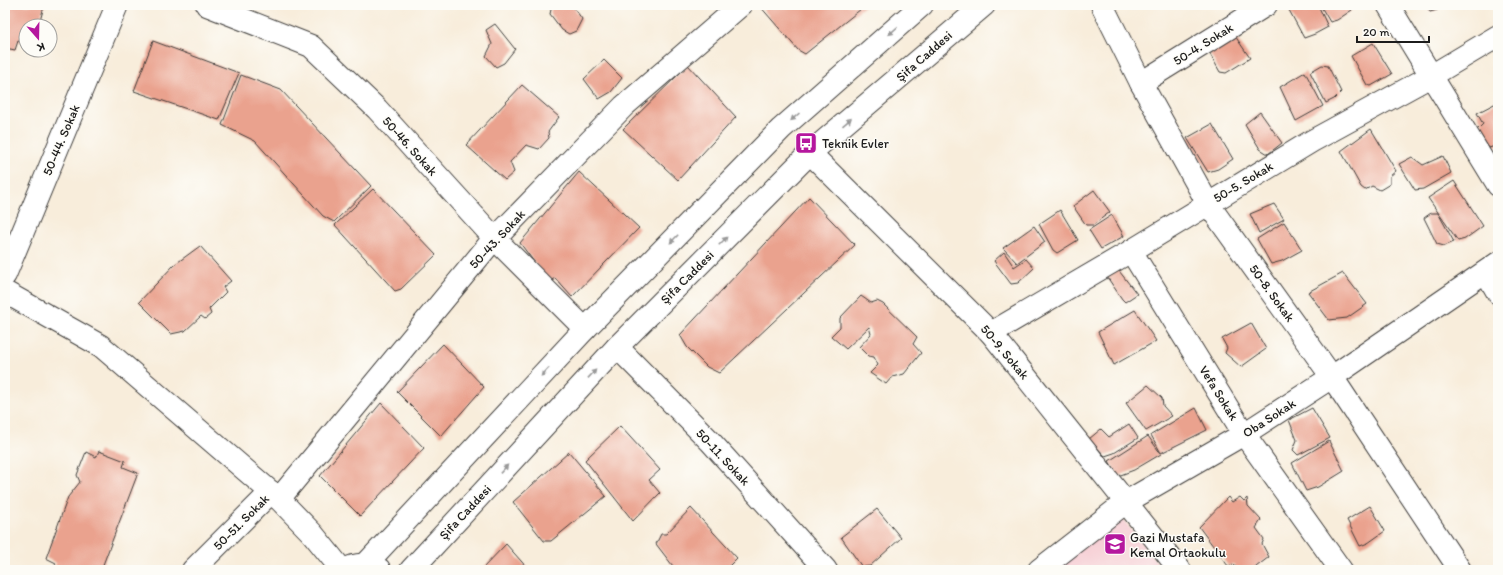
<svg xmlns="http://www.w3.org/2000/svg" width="1503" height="575" font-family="Itim,sans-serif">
<rect width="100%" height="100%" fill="#fdfcf7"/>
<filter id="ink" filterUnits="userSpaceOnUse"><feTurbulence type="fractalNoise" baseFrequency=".025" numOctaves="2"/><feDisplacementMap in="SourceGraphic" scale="8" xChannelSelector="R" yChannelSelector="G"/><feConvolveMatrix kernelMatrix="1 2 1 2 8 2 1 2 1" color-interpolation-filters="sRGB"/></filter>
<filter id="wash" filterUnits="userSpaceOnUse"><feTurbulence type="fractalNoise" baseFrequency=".012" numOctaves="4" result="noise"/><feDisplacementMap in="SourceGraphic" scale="16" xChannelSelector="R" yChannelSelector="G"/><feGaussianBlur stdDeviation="0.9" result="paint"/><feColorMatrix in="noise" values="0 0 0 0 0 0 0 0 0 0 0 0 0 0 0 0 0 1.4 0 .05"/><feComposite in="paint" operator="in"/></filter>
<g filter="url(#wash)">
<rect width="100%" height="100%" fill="#f8eddb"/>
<polygon fill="#f6cfd5" points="1121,517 1163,570 1054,570"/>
<g id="blocks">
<g fill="#eaa28e">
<polygon points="5,5 46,5 43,10 40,21 50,26 26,26 26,43 18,41 15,50 5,48"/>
<polygon points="552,5 572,5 582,19 576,31 569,34 562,30 550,14"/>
<polygon points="759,5 866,5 805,54 798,50"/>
<polygon points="1297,5 1318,5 1328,27 1315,34 1304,38 1289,10"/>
<polygon points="1320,5 1350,5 1352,10 1337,20 1330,22"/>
<polygon points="1426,5 1445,5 1437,10 1430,12"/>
<polygon points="495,24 515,49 504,63 496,67 486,56 492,44 486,30"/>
<polygon points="1233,33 1250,58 1226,73 1220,72 1206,47"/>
<polygon points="153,41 239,73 219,120 134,91"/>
<polygon points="1373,43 1392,74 1371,86 1367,85 1351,56"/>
<polygon points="604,60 622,78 611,92 599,99 584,79"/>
<polygon points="688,65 736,117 678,180 623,129"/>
<polygon points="1322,65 1328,66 1341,92 1334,99 1326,103 1310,72"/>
<polygon points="1305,72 1323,106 1296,121 1280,87"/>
<polygon points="241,75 281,90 371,186 334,222 323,216 255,141 222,125"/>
<polygon points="522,85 559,117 548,132 549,138 539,149 526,145 510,162 514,172 505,180 466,145"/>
<polygon points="1498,102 1498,145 1489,148 1477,130 1483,124 1477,113"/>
<polygon points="1260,112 1282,143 1268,154 1260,149 1245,124"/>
<polygon points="1212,124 1233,159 1218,169 1208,172 1187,138"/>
<polygon points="1371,129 1396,171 1390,176 1390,184 1380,190 1372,186 1365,190 1361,187 1341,151"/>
<polygon points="1443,156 1451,173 1423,189 1415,190 1399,164 1412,157 1423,165"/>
<polygon points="579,172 639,228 572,297 555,278 549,282 520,243"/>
<polygon points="1454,181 1483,226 1465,239 1458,241 1428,198"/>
<polygon points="373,189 436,255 401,289 395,291 335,225"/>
<polygon points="1094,190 1110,212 1093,225 1086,225 1073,206"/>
<polygon points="809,197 855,245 719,373 707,367 687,347 680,335"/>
<polygon points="1274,204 1284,219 1259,233 1250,214"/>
<polygon points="1060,210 1078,240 1057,253 1053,250 1039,224"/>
<polygon points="1431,213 1438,213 1454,242 1444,246 1437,244 1424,218"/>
<polygon points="1112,215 1124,236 1101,249 1089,230"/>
<polygon points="1284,222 1302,250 1282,261 1271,264 1257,239"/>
<polygon points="1034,226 1045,242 1017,263 1003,248"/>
<polygon points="200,246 231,281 223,287 226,292 209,309 211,314 205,319 201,316 185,331 171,334 139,302 174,265"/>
<polygon points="1004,252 1014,267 1026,259 1034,268 1018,283 1011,284 994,261"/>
<polygon points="1116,267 1137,294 1125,302 1122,299 1103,271"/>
<polygon points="1343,273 1367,304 1347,318 1329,320 1308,292"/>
<polygon points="861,296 871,303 877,301 883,304 917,337 913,344 921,353 904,374 892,377 886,384 870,373 878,365 874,357 868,356 859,347 871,334 869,327 846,349 831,336 840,327 840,318"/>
<polygon points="1135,310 1156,341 1114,365 1098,332"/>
<polygon points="1251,323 1266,349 1241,367 1225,353 1227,348 1222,339"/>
<polygon points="443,344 484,387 441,436 397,392"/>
<polygon points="1148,385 1162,398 1163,406 1172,416 1146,431 1126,403"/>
<polygon points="381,403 424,448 360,516 320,476"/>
<polygon points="1196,408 1207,430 1161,453 1151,435"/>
<polygon points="1312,408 1330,438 1298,455 1293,450 1297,440 1289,420"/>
<polygon points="1129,424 1138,438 1114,453 1105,456 1089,439 1101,429 1109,437"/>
<polygon points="620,426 660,470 649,480 660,493 633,521 585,460"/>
<polygon points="1148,436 1161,454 1134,470 1118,476 1109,461"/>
<polygon points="1329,441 1344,471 1318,487 1306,491 1292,463"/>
<polygon points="99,451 125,461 123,467 138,473 101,570 54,570 56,563 46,558 68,497 80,482 77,475 86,452 96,457"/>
<polygon points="569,452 606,496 551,541 544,541 513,502"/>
<polygon points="1228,497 1232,502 1240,497 1244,501 1247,498 1248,506 1261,520 1256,528 1264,539 1262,544 1269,557 1252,570 1239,570 1233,564 1228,566 1199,527"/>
<polygon points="1370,506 1385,531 1368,543 1360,546 1347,520"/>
<polygon points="691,508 737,558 725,570 676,570 656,544 661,534 666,534"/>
<polygon points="877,509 901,538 870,566 862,567 841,537"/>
<polygon points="506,544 529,570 481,570"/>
</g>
</g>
</g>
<g filter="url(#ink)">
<use href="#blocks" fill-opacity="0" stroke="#3d3b39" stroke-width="1"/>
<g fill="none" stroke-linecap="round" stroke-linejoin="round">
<g stroke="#3d3b39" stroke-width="24">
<g id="street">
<polyline points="207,5 311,46 377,109 495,239 585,329"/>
<polyline points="1102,5 1141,83 1208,204 1332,377 1460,570"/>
<polyline points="1388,5 1498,185"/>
<polyline points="1141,83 1266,5"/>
<polyline points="810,153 991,333 1180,570"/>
<polyline points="1131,251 1244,434 1341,570"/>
<polyline points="1486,272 1498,293"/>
<polyline points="5,275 117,5"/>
<polyline points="5,292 101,346 279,499 312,533 342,570"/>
<polyline points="991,333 1131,251 1312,141 1431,76 1498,36"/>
<polyline points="617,347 710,441 826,570"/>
<polyline points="279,499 487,247 624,106 741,5"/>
<polyline points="193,570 271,492"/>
<polyline points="1039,570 1126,502 1244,434 1332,377 1498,263"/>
</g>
</g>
<g stroke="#3d3b39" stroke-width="24">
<g id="secondary">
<polyline points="366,564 585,329 781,129 922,5"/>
<path d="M 344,570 C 356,563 367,563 379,569"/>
<polyline points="411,570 617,347 810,153 984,5"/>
</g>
</g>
<use href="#street" stroke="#fff" stroke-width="22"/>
<use href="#secondary" stroke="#fff" stroke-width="22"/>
</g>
<defs><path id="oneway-solid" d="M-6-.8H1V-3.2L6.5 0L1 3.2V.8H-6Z"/></defs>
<g fill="#999">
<use href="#oneway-solid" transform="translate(893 31) rotate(138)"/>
<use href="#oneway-solid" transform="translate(795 117) rotate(138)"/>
<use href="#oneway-solid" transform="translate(847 122) rotate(-41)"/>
<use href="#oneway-solid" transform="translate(674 239) rotate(134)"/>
<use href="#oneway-solid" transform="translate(723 241) rotate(-45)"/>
<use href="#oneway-solid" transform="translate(545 372) rotate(133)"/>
<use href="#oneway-solid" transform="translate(592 374) rotate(-47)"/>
<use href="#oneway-solid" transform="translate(504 469) rotate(-47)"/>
</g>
</g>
<defs>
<g id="bus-square" transform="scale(1.15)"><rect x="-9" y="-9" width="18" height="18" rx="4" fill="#b5179e" stroke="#fdfcf7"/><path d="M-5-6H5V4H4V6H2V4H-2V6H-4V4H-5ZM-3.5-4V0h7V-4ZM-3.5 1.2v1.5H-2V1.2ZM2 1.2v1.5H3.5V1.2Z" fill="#fff"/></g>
<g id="school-square" transform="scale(1.15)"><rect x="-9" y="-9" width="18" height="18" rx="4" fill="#b5179e" stroke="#fdfcf7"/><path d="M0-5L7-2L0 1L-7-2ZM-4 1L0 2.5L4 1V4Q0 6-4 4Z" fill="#fff"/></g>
</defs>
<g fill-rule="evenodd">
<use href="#bus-square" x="806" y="143"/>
<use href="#school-square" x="1115" y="544"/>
</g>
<g text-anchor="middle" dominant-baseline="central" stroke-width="3" stroke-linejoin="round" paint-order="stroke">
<g font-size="13" fill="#1c1c1c" stroke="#fdfcf7">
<text transform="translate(1203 44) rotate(-32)">50-4. Sokak</text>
<text transform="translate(924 56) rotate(-41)">Şifa Caddesi</text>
<text transform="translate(61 140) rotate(-67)">50-44. Sokak</text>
<text transform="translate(410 146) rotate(48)">50-46. Sokak</text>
<text transform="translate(1243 182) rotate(-31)">50-5. Sokak</text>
<text transform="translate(497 239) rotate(-47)">50-43. Sokak</text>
<text transform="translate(687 277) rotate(-45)">Şifa Caddesi</text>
<text transform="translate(1272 293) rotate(54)">50-8. Sokak</text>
<text transform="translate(1005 352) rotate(50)">50-9. Sokak</text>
<text transform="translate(1219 393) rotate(58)">Vefa Sokak</text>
<text transform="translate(1269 418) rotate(-33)">Oba Sokak</text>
<text transform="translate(723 457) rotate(47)">50-11. Sokak</text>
<text transform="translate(465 512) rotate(-47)">Şifa Caddesi</text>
<text transform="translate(241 522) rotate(-45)">50-51. Sokak</text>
</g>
<g font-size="13" fill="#1c1c1c" stroke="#fdfcf7" text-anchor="start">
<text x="822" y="143">Teknik Evler</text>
<text x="1130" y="537">Gazi Mustafa<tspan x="1130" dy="15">Kemal Ortaokulu</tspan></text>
</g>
</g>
<rect width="1503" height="575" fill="none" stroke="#fdfcf7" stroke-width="20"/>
<g transform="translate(38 38) rotate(160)"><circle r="19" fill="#fdfcf7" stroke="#a3a29f"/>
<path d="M0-3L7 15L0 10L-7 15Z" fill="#b5179e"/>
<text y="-6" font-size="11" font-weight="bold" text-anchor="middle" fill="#1c1c1c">K</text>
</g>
<path d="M1357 36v6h72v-6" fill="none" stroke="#1c1c1c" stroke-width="2"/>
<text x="1363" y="36" font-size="12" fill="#1c1c1c" stroke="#fdfcf7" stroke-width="3" paint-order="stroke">20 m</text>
</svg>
